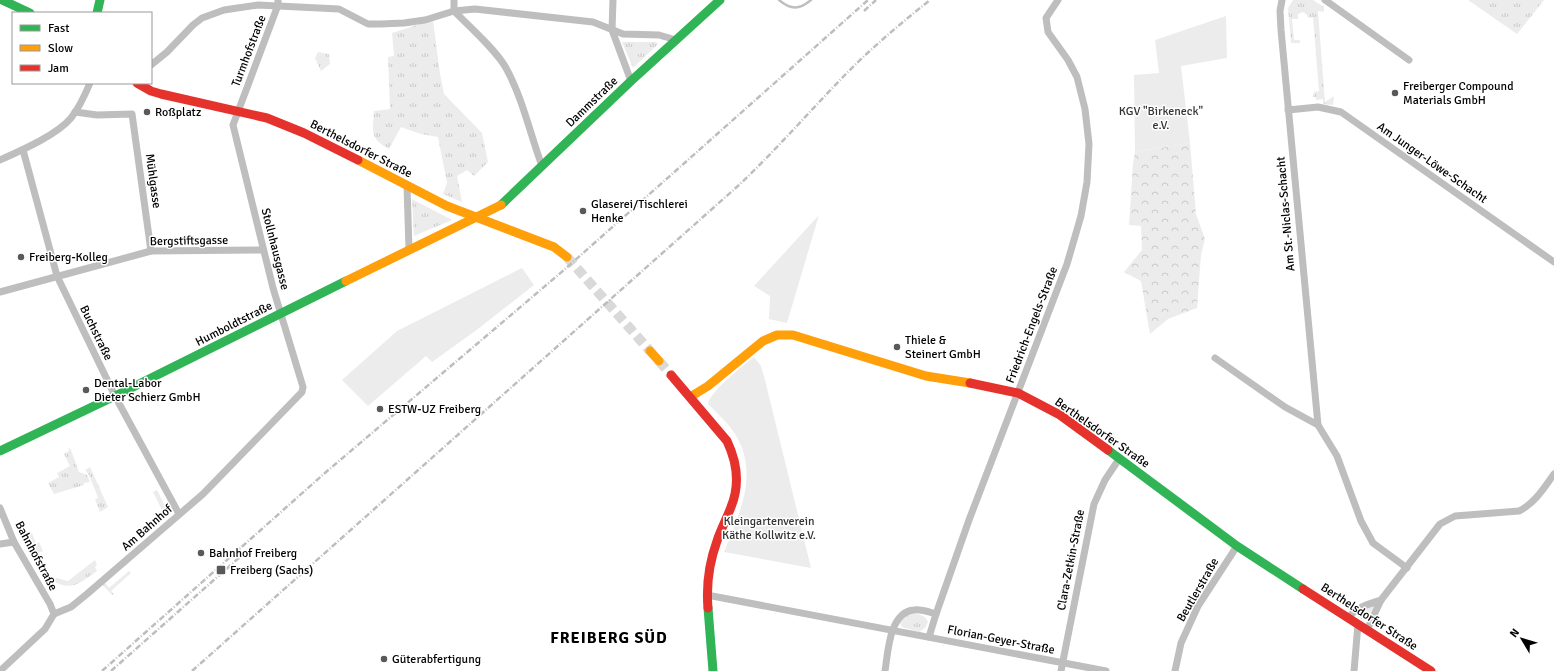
<svg xmlns="http://www.w3.org/2000/svg" width="1554" height="671" font-family="Signika,sans-serif">
<defs>
<pattern id="grass-tufts" width="24" height="20" patternUnits="userSpaceOnUse"><rect width="24" height="20" fill="#ececec"/><path d="M3 7l-1-3M5 7V3M7 7l1-3M15 17l-1-3M17 17v-4M19 17l1-3" fill="none" stroke="#c9c9c9"/></pattern>
<pattern id="forest-crowns" width="20" height="18" patternUnits="userSpaceOnUse"><rect width="20" height="18" fill="#ececec"/><path d="M2 6a3 3 0 1 1 6 0M12 15a3 3 0 1 1 6 0" fill="none" stroke="#c9c9c9"/></pattern>
</defs>
<rect width="100%" height="100%" fill="#fff"/>
<g fill="url(#grass-tufts)">
<polygon points="1293,0 1313,0 1324,7 1324,12 1318,11 1325,102 1334,96 1333,105 1323,104 1323,99 1316,100 1316,97 1313,97 1314,92 1319,91 1313,17 1308,18 1307,15 1303,12 1298,14 1298,19 1292,19 1294,40 1300,40 1300,43 1291,43 1288,8"/>
<polygon points="1468,0 1544,0 1517,34"/>
<path d="M 433,20 L 440,74 L 444,94 L 482,133 L 488,162 L 474,176 L 467,170 L 457,176 L 462,202 L 443,194 L 447,183 L 438,137 L 421,134 L 401,127 L 389,149 C 369,138 373,131 374,111 L 390,109 L 388,57 L 394,56 L 392,33 Z"/>
<polygon points="622,42 656,42 658,44 633,68"/>
<polygon points="318,52 329,54 330,64 321,71 315,58"/>
<polygon points="412,199 452,220 414,236"/>
<polygon points="68,447 71,450 79,472 87,475 90,482 84,483 84,485 54,494 48,483 59,477 57,473 70,466 64,454 69,451"/>
<polygon points="90,467 108,507 100,512 95,499 98,498 97,495 89,475 85,470"/>
<polygon points="32,533 36,544 39,542 43,551 35,554 27,535"/>
<path d="M 95,560 L 97,565 L 95,567 L 97,571 C 81,582 73,592 53,581 L 56,578 L 68,581 Z"/>
<polygon points="129,571 131,573 111,591 114,594 112,595 103,585 105,583 109,588"/>
<polygon points="1377,603 1368,616 1364,619 1361,619 1358,616 1358,613"/>
<path d="M 910,613 C 918,614 925,614 928,622 L 925,628 L 919,632 L 902,627 L 900,624 L 901,620 Z"/>
</g>
<polygon fill="url(#forest-crowns)" points="1190,143 1196,214 1205,239 1201,255 1197,308 1168,319 1150,334 1141,281 1124,272 1142,250 1141,226 1129,225 1133,163 1135,152"/>
<g fill="#ececec">
<polygon points="1226,16 1227,58 1181,66 1190,143 1135,152 1134,75 1159,73 1155,40"/>
<polygon points="819,215 787,323 769,319 770,296 754,286"/>
<polygon points="522,268 534,285 478,329 432,362 426,356 368,406 342,380 397,331"/>
<path d="M 754,357 L 761,366 L 765,380 L 811,568 L 724,552 C 739,514 760,474 735,434 C 728,423 718,414 708,404 C 711,390 742,367 754,357 Z"/>
<polygon points="157,490 169,514 153,527 151,524 155,523 157,518 164,514 153,492"/>
</g>
<g fill="none" stroke-linecap="round" stroke-linejoin="round">
<path stroke="#bfbfbf" stroke-width="2.5" d="M 779,0 C 791,10 799,10 811,0"/>
<g stroke="#d9d9d9" stroke-width="10" stroke-dasharray="10 5" stroke-linecap="butt">
<polyline points="567,257 650,351"/>
<polyline points="659,361 671,375"/>
</g>
<g stroke="#bebebe" stroke-width="7">
<polyline points="613,0 612,30 631,81"/>
<polyline points="1282,0 1280,11 1281,30 1318,425 1337,456 1361,521 1373,543 1407,568"/>
<polyline points="1325,0 1409,60"/>
<path d="M 454,11 C 469,26 496,50 506,68 C 523,99 530,134 542,166"/>
<polyline points="454,11 454,0"/>
<polyline points="151,65 167,52 193,25 202,18 224,10 258,5 339,9 368,24 381,24 404,23 425,20 454,11 475,9 593,22 623,34 659,35 676,40"/>
<polyline points="1288,110 1318,107 1341,112 1554,262"/>
<polyline points="75,112 97,115 132,114 151,251"/>
<polyline points="23,150 57,276 115,396 179,514"/>
<path d="M 0,160 C 20,151 57,135 71,118 C 79,108 85,95 90,83"/>
<polyline points="407,186 409,249"/>
<polyline points="0,292 151,251 263,250"/>
<polyline points="1215,358 1285,407 1318,425"/>
<polyline points="0,508 14,542 50,604 54,614"/>
<polyline points="0,544 14,542"/>
<polyline points="707,595 1106,671"/>
<path d="M 1348,618 C 1357,607 1369,604 1381,600"/>
<path d="M 1367,630 L 1381,600 L 1440,524 L 1455,516 L 1519,511 C 1535,503 1544,488 1554,474"/>
<polyline points="929,637 936,614 969,520 1067,264 1081,216 1087,182 1089,144 1085,109 1077,77 1068,60 1048,32 1046,18 1058,0"/>
<polyline points="0,671 45,629 54,614 71,607 87,594 203,494 302,392 303,387 273,288 233,125 278,5 278,0"/>
<path d="M 885,671 C 888,653 889,612 914,610 C 921,609 929,612 936,614"/>
<polyline points="1061,671 1094,504 1105,480 1119,459"/>
<polyline points="1175,671 1181,643 1198,606 1237,546"/>
<polyline points="1354,671 1358,624"/>
</g>
<g stroke="#30b455" stroke-width="9">
<polyline points="2,0 30,13"/>
<polyline points="97,13 100,0"/>
<polyline points="501,205 631,81 720,0"/>
<polyline points="1108,450 1237,546 1303,589"/>
<polyline points="0,451 115,396 346,281"/>
<polyline points="708,608 713,671"/>
</g>
<g stroke="#ff9f0a" stroke-width="9">
<polyline points="358,160 447,206 554,247 567,257"/>
<polyline points="346,281 501,205"/>
<polyline points="650,351 659,361"/>
<polyline points="690,397 708,386 763,341 777,335 793,335 926,376 970,383"/>
</g>
<g stroke="#e5322d" stroke-width="9">
<polyline points="137,83 151,91 161,94 267,118 304,133 358,160"/>
<path d="M 671,375 L 727,441 C 737,462 740,485 731,507 C 727,518 721,529 717,541 C 709,563 706,584 708,608"/>
<polyline points="970,383 1018,393 1060,415 1108,450"/>
<polyline points="1303,589 1431,671"/>
</g>
<g stroke="#bebebe" stroke-width="2.5" stroke-dasharray="6 2 1 2" stroke-linecap="butt">
<polyline points="864,11 876,0"/>
<polyline points="102,671 326,472 564,270 868,0"/>
<polyline points="111,671 241,556"/>
<path d="M 192,671 L 739,185 C 776,150 808,113 843,77 C 870,49 900,24 930,0"/>
</g>
</g>
<g fill="#595959" stroke="#fff" stroke-width="1.5">
<circle cx="1395" cy="93" r="4"/>
<circle cx="147" cy="112" r="4"/>
<circle cx="583" cy="211" r="4"/>
<circle cx="21" cy="257" r="4"/>
<circle cx="897" cy="347" r="4"/>
<circle cx="86" cy="390" r="4"/>
<circle cx="380" cy="409" r="4"/>
<circle cx="201" cy="553" r="4"/>
<rect x="216" y="565" width="10" height="10" rx="2"/>
<circle cx="384" cy="659" r="4"/>
</g>
<g text-anchor="middle" dominant-baseline="central" stroke-width="3" stroke-linejoin="round" paint-order="stroke">
<g font-size="12" fill="#000" stroke="#fff">
<text transform="translate(249 51) rotate(-69)">Turmhofstraße</text>
<text transform="translate(592 102) rotate(-44)">Dammstraße</text>
<text transform="translate(361 149) rotate(27)">Berthelsdorfer Straße</text>
<text transform="translate(1432 163) rotate(35)">Am Junger-Löwe-Schacht</text>
<text transform="translate(153 181) rotate(82)">Mühlgasse</text>
<text transform="translate(1286 214) rotate(-95)">Am St.-Niclas-Schacht</text>
<text transform="translate(189 241) rotate(-1)">Bergstiftsgasse</text>
<text transform="translate(275 249) rotate(76)">Stollnhausgasse</text>
<text transform="translate(234 324) rotate(-27)">Humboldtstraße</text>
<text transform="translate(1032 325) rotate(-69)">Friedrich-Engels-Straße</text>
<text transform="translate(96 333) rotate(64)">Buchstraße</text>
<text transform="translate(1102 433) rotate(35)">Berthelsdorfer Straße</text>
<text transform="translate(147 528) rotate(-41)">Am Bahnhof</text>
<text transform="translate(36 556) rotate(62)">Bahnhofstraße</text>
<text transform="translate(1071 560) rotate(-79)">Clara-Zetkin-Straße</text>
<text transform="translate(1198 590) rotate(-60)">Beutlerstraße</text>
<text transform="translate(1369 617) rotate(33)">Berthelsdorfer Straße</text>
<text transform="translate(1001 640) rotate(11)">Florian-Geyer-Straße</text>
</g>
<g font-size="12" fill="#000" stroke="#fff" text-anchor="start">
<text x="1403" y="86">Freiberger Compound<tspan x="1403" dy="14">Materials GmbH</tspan></text>
<text x="155" y="112">Roßplatz</text>
<text x="591" y="204">Glaserei/Tischlerei<tspan x="591" dy="14">Henke</tspan></text>
<text x="29" y="257">Freiberg-Kolleg</text>
<text x="905" y="340">Thiele &amp;<tspan x="905" dy="14">Steinert GmbH</tspan></text>
<text x="94" y="383">Dental-Labor<tspan x="94" dy="14">Dieter Schierz GmbH</tspan></text>
<text x="388" y="409">ESTW-UZ Freiberg</text>
<text x="209" y="553">Bahnhof Freiberg</text>
<text x="230" y="570">Freiberg (Sachs)</text>
<text x="392" y="659">Güterabfertigung</text>
</g>
<g font-size="12" fill="#333" stroke="#fff">
<text x="1161" y="111">KGV "Birkeneck"<tspan x="1161" dy="14">e.V.</tspan></text>
<text x="769" y="521">Kleingartenverein<tspan x="769" dy="14">Käthe Kollwitz e.V.</tspan></text>
</g>
<g font-size="16" font-weight="bold" letter-spacing="1" fill="#000" stroke="#fff">
<text x="609" y="638">FREIBERG SÜD</text>
</g>
</g>
<rect x="12" y="12" width="140" height="72" fill="#ffffff" stroke="#999999"/>
<rect x="20" y="25" width="20" height="6" fill="#30b455" stroke="#999999"/>
<text x="48" y="32" font-size="12" fill="#000000">Fast</text>
<rect x="20" y="45" width="20" height="6" fill="#ff9f0a" stroke="#999999"/>
<text x="48" y="52" font-size="12" fill="#000000">Slow</text>
<rect x="20" y="65" width="20" height="6" fill="#e5322d" stroke="#999999"/>
<text x="48" y="72" font-size="12" fill="#000000">Jam</text>
<g transform="translate(1522 639) rotate(308)" stroke="#ffffff" stroke-width="3" paint-order="stroke">
<path d="M0-3L7 15L0 10L-7 15Z" fill="#000000"/>
<text y="-6" font-size="11" font-weight="bold" text-anchor="middle" fill="#000000">N</text>
</g>
</svg>
